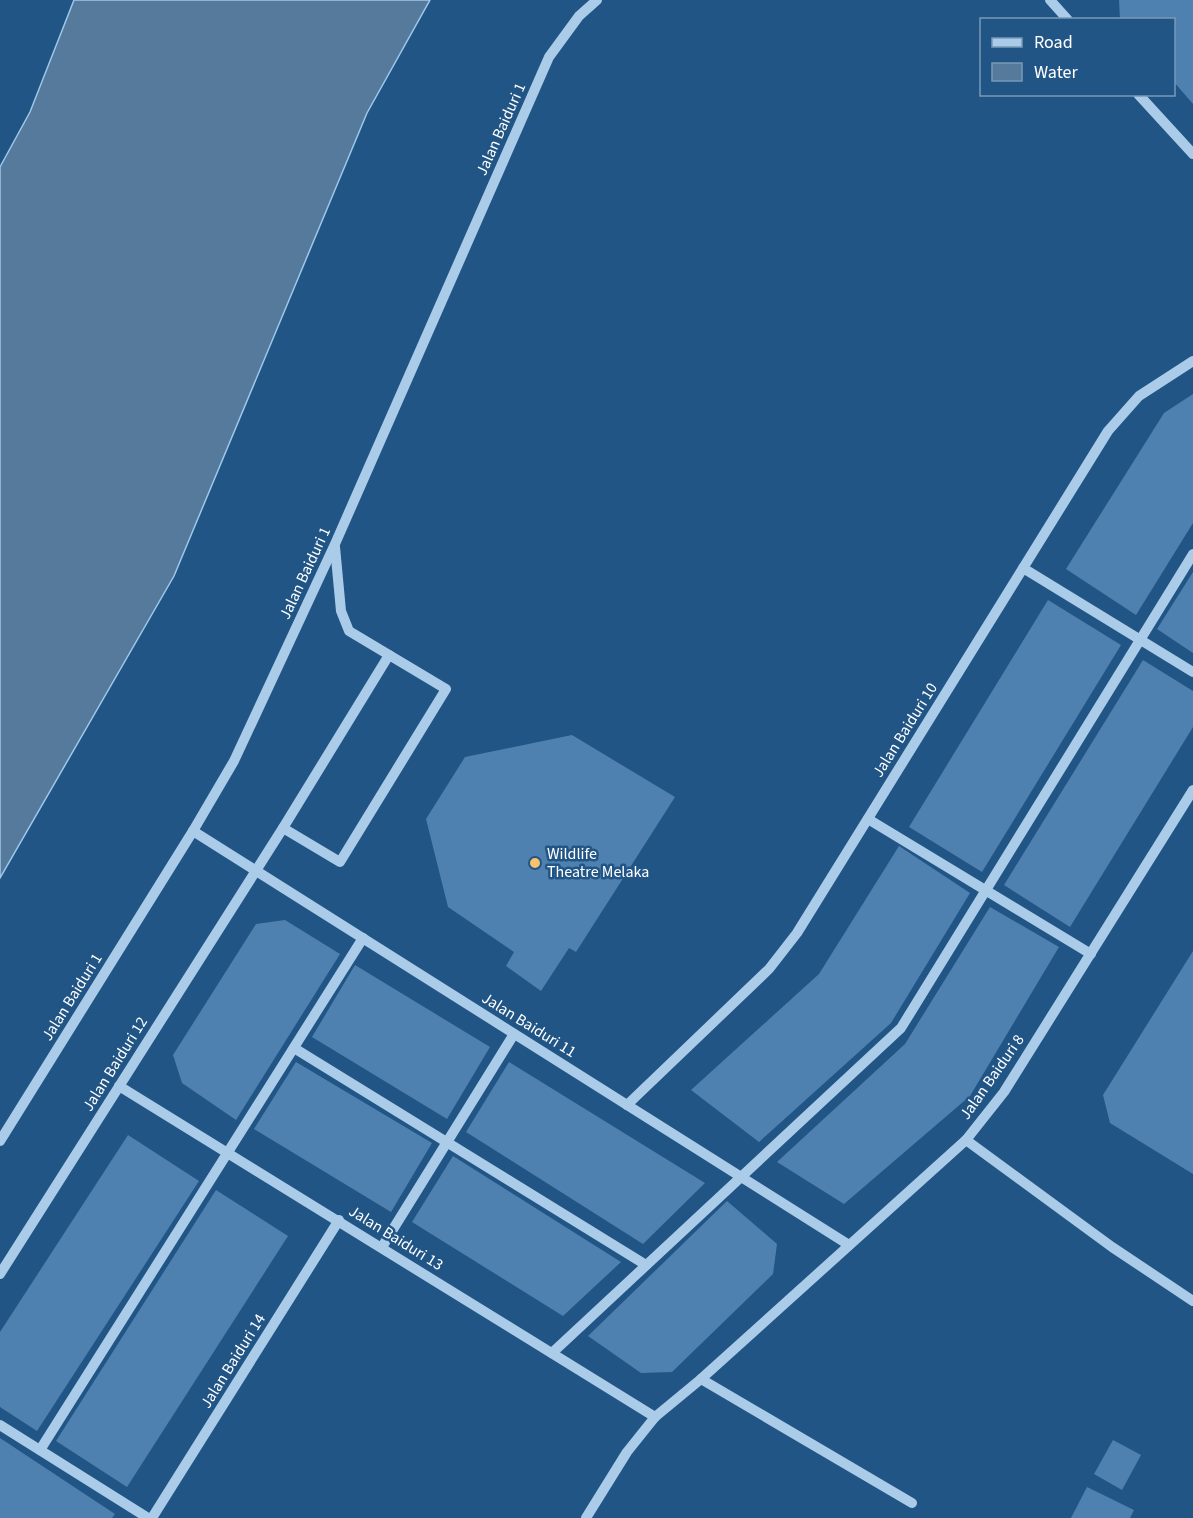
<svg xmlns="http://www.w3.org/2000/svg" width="1193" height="1518" font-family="'Source Sans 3',sans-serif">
<rect width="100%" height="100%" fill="#215585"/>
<polygon fill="#557a9c" stroke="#9ec8ea" stroke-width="1.5" points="74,0 430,0 367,113 174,576 0,878 0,167 30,112"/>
<g fill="#4e81b0">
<polygon points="1119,0 1193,0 1193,104 1174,82 1174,20 1120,20"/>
<polygon points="1193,394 1193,523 1136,615 1066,569 1164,413"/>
<polygon points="1193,572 1193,653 1157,629"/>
<polygon points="1048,600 1121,645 982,872 909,827"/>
<polygon points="1143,660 1193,691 1193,727 1070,927 1004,885"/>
<polygon points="572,735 675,797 576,952 569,948 541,991 506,966 514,952 448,907 426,819 465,757"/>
<polygon points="899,846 970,893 891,1023 759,1142 691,1090 819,974"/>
<polygon points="990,907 1059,947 970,1096 844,1204 777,1162 905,1044"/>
<polygon points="285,920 340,954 236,1120 182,1083 173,1055 256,924"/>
<polygon points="1193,951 1193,1174 1110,1123 1103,1095"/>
<polygon points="355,965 490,1047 447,1119 312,1037"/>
<polygon points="296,1062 432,1143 391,1212 254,1129"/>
<polygon points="509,1062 705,1183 643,1244 466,1132"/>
<polygon points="128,1135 199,1181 37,1431 0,1407 0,1332"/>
<polygon points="453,1156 621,1262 563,1316 412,1222"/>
<polygon points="216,1190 288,1236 127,1487 56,1441"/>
<polygon points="727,1201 777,1244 773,1274 672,1372 641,1373 588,1336"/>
<polygon points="0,1438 115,1514 112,1518 0,1518"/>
<polygon points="1113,1440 1141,1455 1122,1490 1094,1474"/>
<polygon points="1087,1487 1134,1510 1130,1518 1071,1518"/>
</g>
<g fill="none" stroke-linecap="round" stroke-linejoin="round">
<g stroke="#abcce9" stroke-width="10">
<polyline points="1050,0 1068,20"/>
<polyline points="1138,94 1193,154"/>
<polyline points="1023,568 1193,672"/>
<polyline points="868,819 1091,954"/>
<polyline points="283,828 340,862 446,689 349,631 341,611 335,547"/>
<polyline points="193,831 849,1245"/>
<polyline points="294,1048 646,1265"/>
<polyline points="119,1086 655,1417"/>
<polyline points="627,1105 769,969 797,933 1108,431 1139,396 1193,361"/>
<polyline points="966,1140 1112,1247 1193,1301"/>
<polyline points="0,1141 193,831 234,761 335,544 549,57 579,16 597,0"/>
<polyline points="382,1247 514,1034"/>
<polyline points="0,1274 283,828 389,655"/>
<polyline points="552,1353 901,1028 1193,554"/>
<polyline points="701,1379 912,1503"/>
<polyline points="0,1425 148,1518"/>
<polyline points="40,1450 363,938"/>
<polyline points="152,1518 339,1220"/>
<polyline points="586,1518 627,1452 655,1417 701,1379 966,1140 1004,1092 1193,790"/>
</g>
</g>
<circle fill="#f6c36c" stroke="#215585" stroke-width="2" cx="535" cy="863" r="6"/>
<g text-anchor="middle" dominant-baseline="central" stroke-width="5" stroke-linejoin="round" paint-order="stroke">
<g font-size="16" fill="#fff" stroke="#215585">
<text transform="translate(501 129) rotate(-66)">Jalan Baiduri 1</text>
<text transform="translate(305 573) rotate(-65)">Jalan Baiduri 1</text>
<text transform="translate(905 730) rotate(-58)">Jalan Baiduri 10</text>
<text transform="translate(72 997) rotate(-58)">Jalan Baiduri 1</text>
<text transform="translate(529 1025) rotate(32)">Jalan Baiduri 11</text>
<text transform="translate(115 1064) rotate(-58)">Jalan Baiduri 12</text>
<text transform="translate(992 1077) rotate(-55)">Jalan Baiduri 8</text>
<text transform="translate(396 1238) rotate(32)">Jalan Baiduri 13</text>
<text transform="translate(233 1361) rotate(-58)">Jalan Baiduri 14</text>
</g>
<g font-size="16" fill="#fff" stroke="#215585" text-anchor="start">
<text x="547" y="854">Wildlife<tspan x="547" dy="18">Theatre Melaka</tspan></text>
</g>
</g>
<rect x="980" y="18" width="195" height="78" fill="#215585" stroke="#7a99b6" stroke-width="1.5"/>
<rect x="992" y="38" width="30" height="9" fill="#abcce9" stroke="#7a99b6" stroke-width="1.5"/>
<text x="1034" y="48" font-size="18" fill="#ffffff">Road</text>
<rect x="992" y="63" width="30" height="18" fill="#557a9c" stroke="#7a99b6" stroke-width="1.5"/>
<text x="1034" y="78" font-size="18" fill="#ffffff">Water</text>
</svg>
